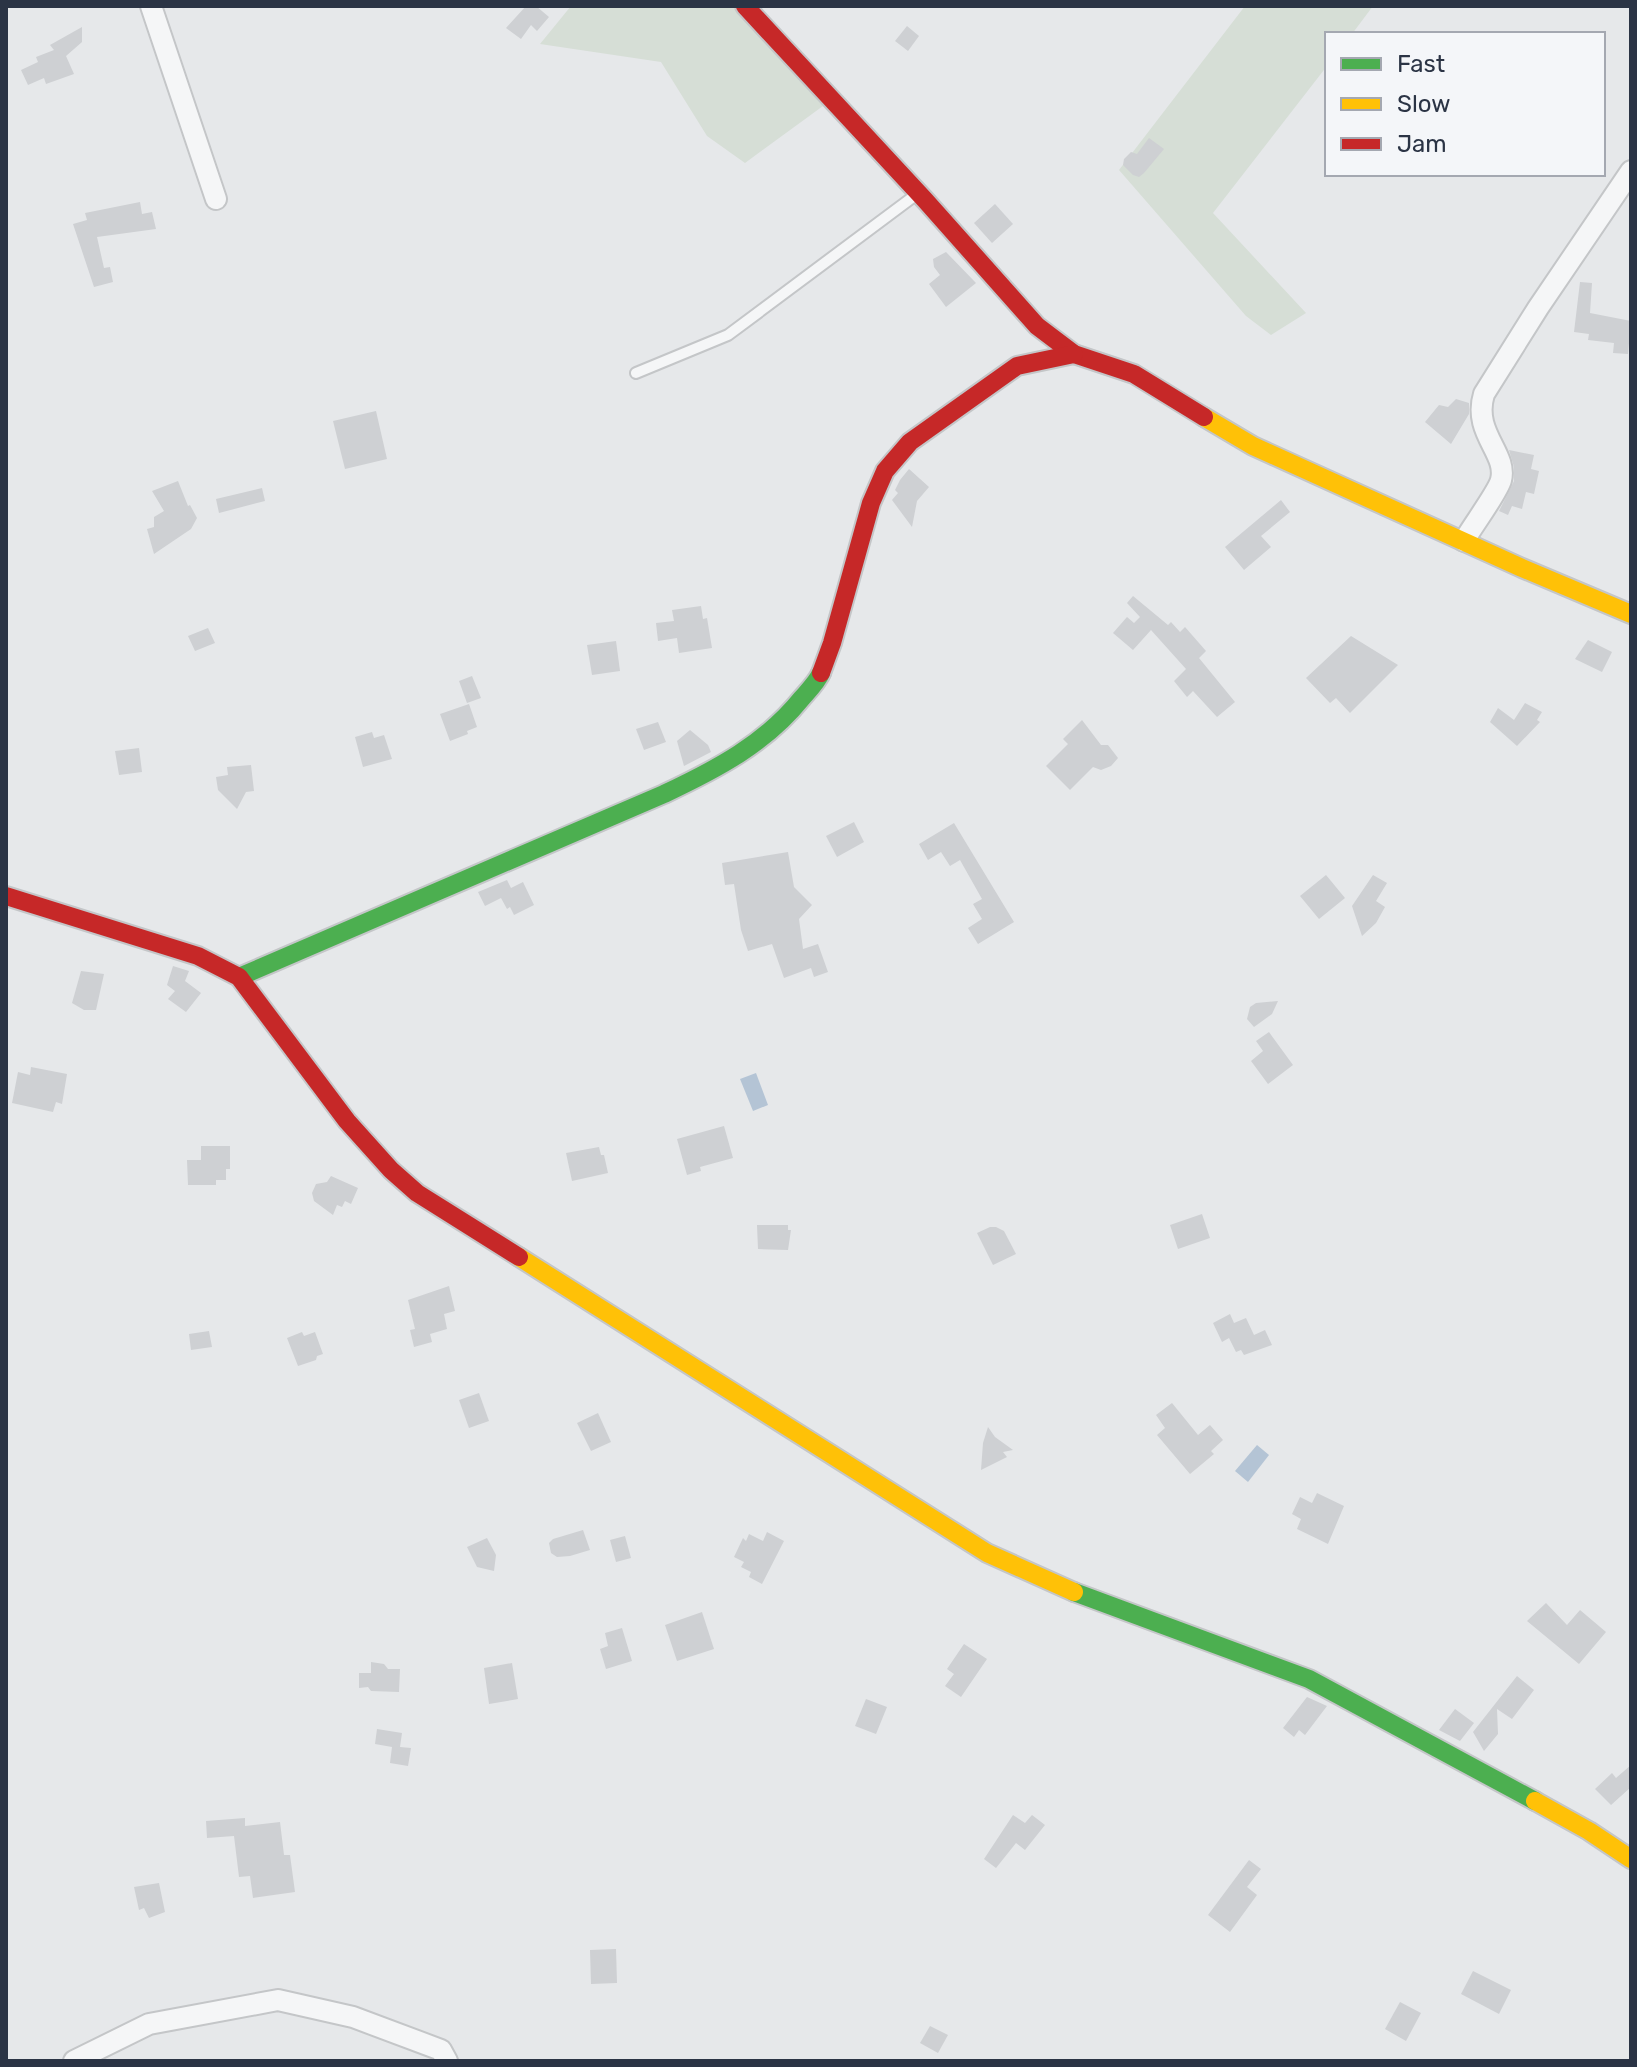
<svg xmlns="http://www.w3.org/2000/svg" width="1637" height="2067" font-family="Rubik,sans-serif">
<rect width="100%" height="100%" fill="#e6e8ea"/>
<g fill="#d6ded6">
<polygon points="571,6 736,6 823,106 745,163 707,136 661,62 540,44"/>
<polygon points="1245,6 1373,6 1352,34 1327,34 1327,66 1213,213 1306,313 1271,335 1246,316 1119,170"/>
</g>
<g fill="#b4c4d5">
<polygon points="756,1073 768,1105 753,1111 740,1079"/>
<polygon points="1257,1445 1269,1455 1248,1482 1235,1471"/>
</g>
<g fill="#ced0d3">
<polygon points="526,6 536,6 549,17 537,31 531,25 521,39 506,28"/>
<polygon points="907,26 919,36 908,51 895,41"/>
<polygon points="82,27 82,42 66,56 74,74 46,84 44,78 28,85 21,70 38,62 36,57 54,50 50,45"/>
<polygon points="1149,138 1164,149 1144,173 1139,177 1133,175 1123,165 1124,159 1131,152 1137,154"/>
<polygon points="140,202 142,214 152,212 156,229 97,237 104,268 110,267 113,282 94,287 73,224 87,220 85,213"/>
<polygon points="995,204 1013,224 992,243 974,223"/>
<polygon points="946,252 976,283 946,307 929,284 940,275 934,267 933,259"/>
<polygon points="1580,282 1592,283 1590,313 1631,321 1628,354 1613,353 1614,343 1588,340 1589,334 1574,332"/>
<polygon points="1456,399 1469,403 1469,414 1451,444 1425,422 1439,405 1448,407"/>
<polygon points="376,411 387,459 345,469 333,421"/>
<polygon points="1509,450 1534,455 1531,469 1539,471 1534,494 1526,492 1522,509 1512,506 1508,515 1499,511 1514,481 1514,467"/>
<polygon points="909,469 929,487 917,501 912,527 892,500 898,493 895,490 900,480"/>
<polygon points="178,481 188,506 190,505 197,518 191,529 154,554 147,529 154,527 154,517 164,511 152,491"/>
<polygon points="262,488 265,501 219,513 216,499"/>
<polygon points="1281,500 1290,512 1261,536 1271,547 1244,570 1225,547"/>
<polygon points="1133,596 1168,625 1171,622 1180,632 1185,627 1206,651 1199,658 1235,702 1217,717 1193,691 1187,697 1174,681 1186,669 1151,630 1133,650 1113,633 1127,617 1134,623 1140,617 1127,603"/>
<polygon points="701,606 703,619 707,618 712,648 679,653 677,638 658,641 656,623 674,621 672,610"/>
<polygon points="208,628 215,643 195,651 188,636"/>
<polygon points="1351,636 1398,665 1350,713 1336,698 1330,703 1306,678"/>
<polygon points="1588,640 1612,652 1602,672 1575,659"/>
<polygon points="616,641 620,671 592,675 587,645"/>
<polygon points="472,676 481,698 467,703 459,681"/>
<polygon points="1525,703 1542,712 1537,720 1540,722 1517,746 1490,722 1498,708 1514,720"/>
<polygon points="469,704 477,727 467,731 468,734 450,741 440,714"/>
<polygon points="1082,720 1101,745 1108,745 1118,758 1111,766 1101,770 1093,767 1070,790 1046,766 1068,744 1063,739"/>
<polygon points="658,722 666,742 644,750 636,729"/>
<polygon points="690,730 708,745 711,752 684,766 677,741"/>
<polygon points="372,732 374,738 384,735 392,759 363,767 355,737"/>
<polygon points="139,748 142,772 119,775 115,751"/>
<polygon points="251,765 254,791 246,792 237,809 218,790 216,777 228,775 227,767"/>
<polygon points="854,822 864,842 837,857 826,836"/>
<polygon points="954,823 1014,922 978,944 968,928 982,919 973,904 982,899 960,860 950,866 941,852 928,860 919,844"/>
<polygon points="788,852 794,887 812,905 799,919 803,949 818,944 828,972 814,977 811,968 784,978 772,944 748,951 741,930 734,884 725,885 722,863"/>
<polygon points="1326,875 1345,898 1319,919 1300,896"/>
<polygon points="1373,875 1387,883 1376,901 1385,907 1376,923 1362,936 1352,906"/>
<polygon points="507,880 511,888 523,882 534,905 514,915 510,907 507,909 501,898 485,906 478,892"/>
<polygon points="173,966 189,971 185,981 201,993 186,1012 168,999 175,991 167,985"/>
<polygon points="81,971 104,974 96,1010 84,1010 72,1003"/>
<polygon points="1278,1001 1272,1014 1254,1027 1247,1019 1250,1007 1256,1003"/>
<polygon points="1269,1032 1293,1065 1268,1084 1251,1061 1263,1051 1256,1041"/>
<polygon points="31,1067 67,1074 62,1104 56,1102 53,1112 12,1103 18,1072 30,1075"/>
<polygon points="724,1126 733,1158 700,1167 701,1171 687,1175 677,1139"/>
<polygon points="201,1146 230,1146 230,1169 226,1169 226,1180 216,1180 216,1185 188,1185 187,1160 201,1160"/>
<polygon points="599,1147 601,1155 604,1155 608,1173 572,1181 566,1153"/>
<polygon points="331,1176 358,1188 351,1204 345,1201 342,1207 337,1205 333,1215 314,1201 312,1193 316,1184 327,1182"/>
<polygon points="1202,1214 1210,1238 1178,1249 1170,1225"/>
<polygon points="757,1225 788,1225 788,1230 791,1230 788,1250 758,1249"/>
<polygon points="990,1227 996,1227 1004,1231 1016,1254 993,1265 977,1233"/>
<polygon points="449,1286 455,1311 444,1314 447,1329 430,1334 432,1342 414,1347 410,1330 415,1329 408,1300"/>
<polygon points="1230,1314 1234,1323 1246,1318 1254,1335 1265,1330 1272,1345 1244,1355 1241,1350 1236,1352 1229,1338 1222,1342 1213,1323"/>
<polygon points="209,1331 212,1347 191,1350 189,1334"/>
<polygon points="302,1332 304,1336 315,1332 323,1354 317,1356 316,1360 298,1366 287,1338"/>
<polygon points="479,1393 489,1421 469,1428 459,1400"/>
<polygon points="1172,1403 1198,1435 1210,1425 1223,1440 1211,1451 1214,1454 1190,1474 1157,1435 1165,1428 1156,1415"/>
<polygon points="598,1413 611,1442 591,1451 577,1423"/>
<polygon points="988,1427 995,1437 1013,1450 1003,1452 1007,1457 981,1470 983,1443"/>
<polygon points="1317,1493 1344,1506 1328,1544 1297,1529 1301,1519 1292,1514 1300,1497 1312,1503"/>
<polygon points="583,1530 590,1550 570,1556 557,1557 551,1553 549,1543 553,1539"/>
<polygon points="767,1532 784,1541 762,1584 749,1577 751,1572 741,1567 744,1562 734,1557 743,1538 746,1541 749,1534 763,1541"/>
<polygon points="625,1536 631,1558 616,1562 610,1540"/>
<polygon points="487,1538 496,1555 494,1571 477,1567 467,1547"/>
<polygon points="1546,1603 1567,1625 1580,1610 1606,1632 1579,1664 1527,1621"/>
<polygon points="702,1612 714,1649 677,1661 665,1625"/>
<polygon points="622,1628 632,1661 606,1669 600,1649 608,1646 605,1633"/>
<polygon points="964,1644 987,1659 961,1697 945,1686 954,1674 947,1669"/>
<polygon points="371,1662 384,1664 388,1669 400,1669 399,1692 371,1691 368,1687 359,1688 359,1673 371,1673"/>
<polygon points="512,1663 518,1699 489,1704 484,1668"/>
<polygon points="1517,1676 1534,1690 1512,1719 1497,1709 1498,1734 1484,1751 1473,1732"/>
<polygon points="1307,1697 1327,1706 1305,1735 1299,1730 1294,1737 1283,1728"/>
<polygon points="866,1699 887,1707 876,1734 855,1726"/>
<polygon points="1455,1709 1474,1723 1460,1741 1439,1730"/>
<polygon points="377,1729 402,1733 400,1747 411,1748 408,1766 390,1763 392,1747 375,1744"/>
<polygon points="1631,1765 1631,1787 1611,1805 1595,1789 1612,1773 1616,1778"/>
<polygon points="1013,1815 1025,1823 1032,1815 1045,1825 1025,1850 1016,1843 996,1868 984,1859"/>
<polygon points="245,1818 245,1826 280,1822 284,1855 290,1855 295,1892 253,1898 250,1876 239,1877 234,1836 207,1838 206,1821"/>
<polygon points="1249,1860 1261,1869 1247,1887 1257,1895 1230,1932 1208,1915"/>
<polygon points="159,1883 165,1912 149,1918 144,1908 139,1910 134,1887"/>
<polygon points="616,1949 617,1983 591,1984 590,1950"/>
<polygon points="1473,1971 1511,1990 1499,2014 1461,1994"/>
<polygon points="1400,2002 1421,2013 1406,2041 1385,2029"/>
<polygon points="930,2026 948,2035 938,2053 920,2043"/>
</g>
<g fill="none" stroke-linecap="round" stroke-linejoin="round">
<g stroke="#c4c6c8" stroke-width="14">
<polyline id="lane" points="636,373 728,335 917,194"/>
</g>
<g stroke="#c4c6c8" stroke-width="24">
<g id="street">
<polyline points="151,6 216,199"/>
<path d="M 1464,541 C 1471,528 1498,492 1501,480 C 1508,453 1472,433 1484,394 L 1538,308 L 1631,171"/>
<polyline points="74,2061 149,2024 278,2000 353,2017 441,2050 447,2061"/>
</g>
</g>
<g stroke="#c4c6c8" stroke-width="22">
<g id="fast">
<path d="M 239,977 L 664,794 C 717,769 765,744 802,698 C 809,690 817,682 821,673"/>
<polyline points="1074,1592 1309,1679 1535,1801"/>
</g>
</g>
<g stroke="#c4c6c8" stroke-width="22">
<g id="slow">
<polyline points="1204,417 1253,446 1522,568 1631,614"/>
<polyline points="519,1257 987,1553 1074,1592"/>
<polyline points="1535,1801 1589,1831 1631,1859"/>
</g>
</g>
<g stroke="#c4c6c8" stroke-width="22">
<g id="jam">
<polyline points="745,6 925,200 1037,326 1074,354 1134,374 1204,417"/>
<polyline points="821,673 832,643 871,503 885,471 910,442 1017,366 1074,354"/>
<polyline points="6,896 198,956 239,977 347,1121 391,1170 417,1193 519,1257"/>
</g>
</g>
<use href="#lane" stroke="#f5f6f7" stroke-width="10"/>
<use href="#street" stroke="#f5f6f7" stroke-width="20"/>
<use href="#fast" stroke="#4caf50" stroke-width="18"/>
<use href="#slow" stroke="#ffc107" stroke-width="18"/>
<use href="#jam" stroke="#c62828" stroke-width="18"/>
</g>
<rect width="1637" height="2067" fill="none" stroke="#2b3445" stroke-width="16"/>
<rect x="1325" y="32" width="280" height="144" fill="#f4f6f9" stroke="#a4a8b1" stroke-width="2"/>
<rect x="1341" y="58" width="40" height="12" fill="#4caf50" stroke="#a4a8b1" stroke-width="2"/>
<text x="1397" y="72" font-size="24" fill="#2b3445">Fast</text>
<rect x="1341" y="98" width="40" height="12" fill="#ffc107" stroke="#a4a8b1" stroke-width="2"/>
<text x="1397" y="112" font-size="24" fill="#2b3445">Slow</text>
<rect x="1341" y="138" width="40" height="12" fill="#c62828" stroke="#a4a8b1" stroke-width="2"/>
<text x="1397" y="152" font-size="24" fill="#2b3445">Jam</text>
</svg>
